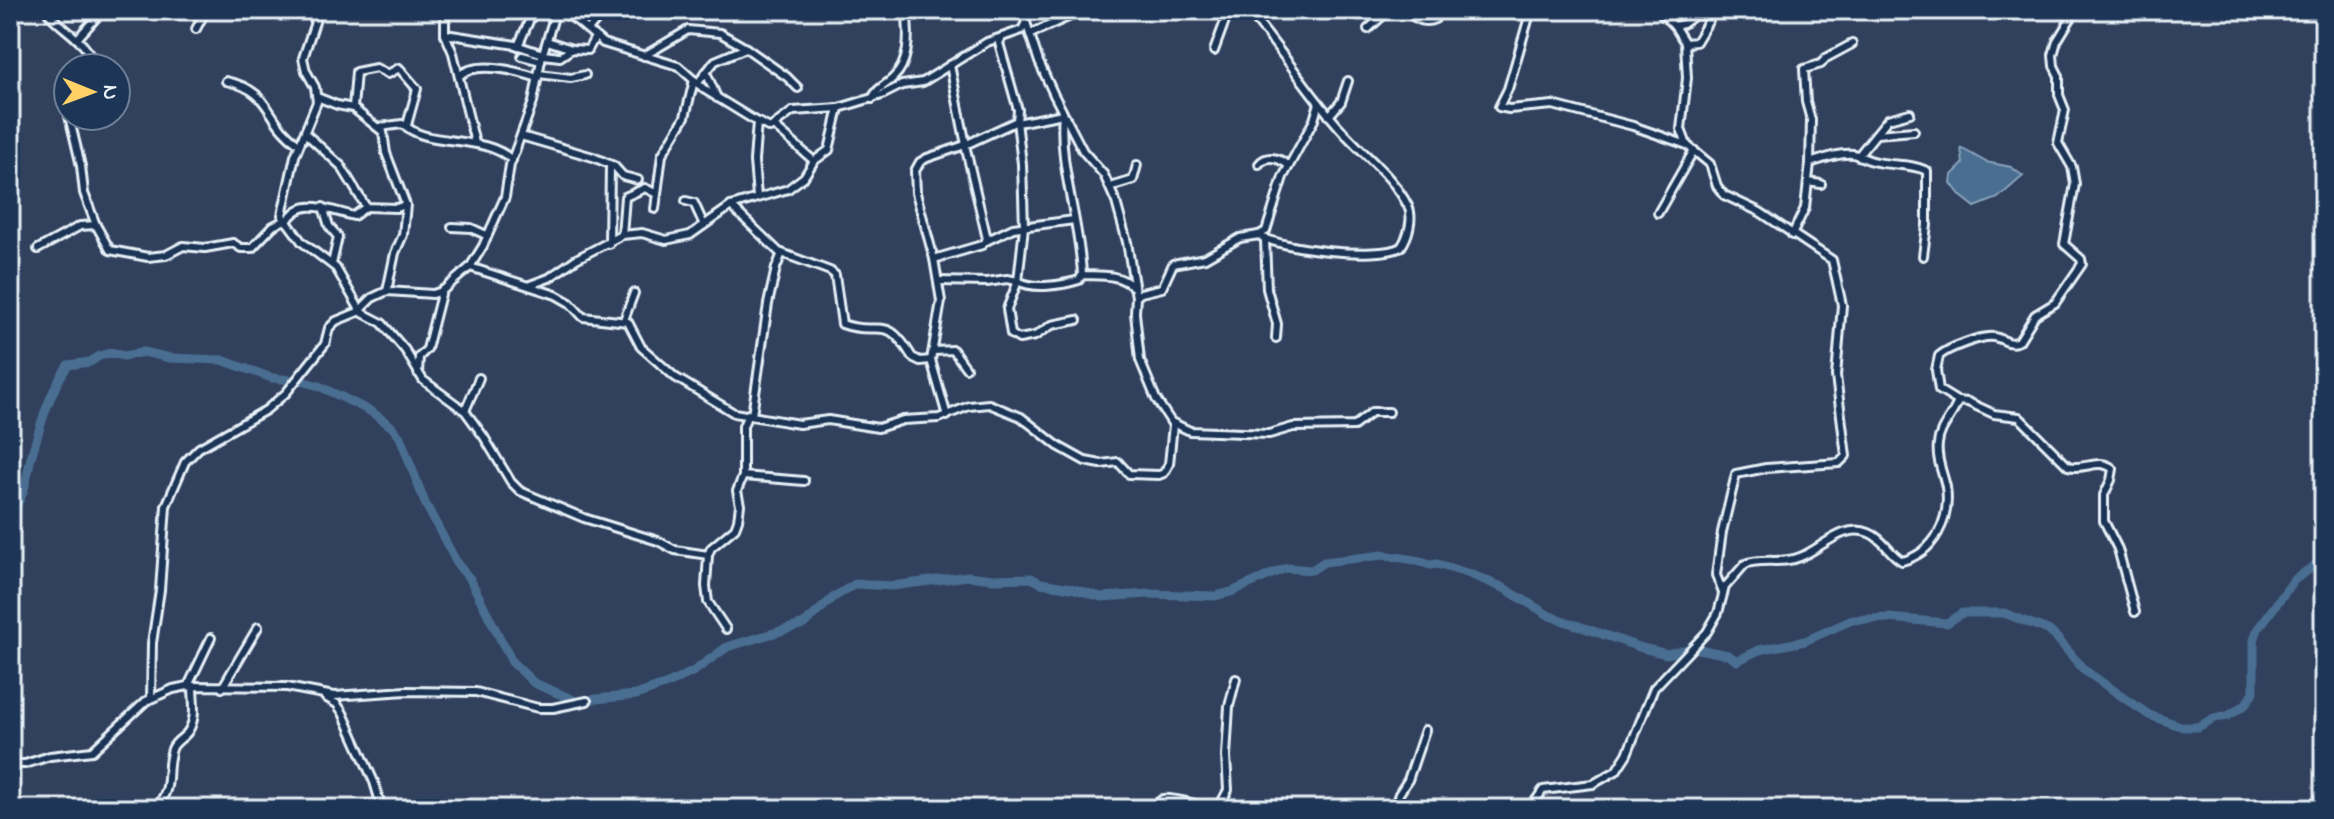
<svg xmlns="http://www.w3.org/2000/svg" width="2334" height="819" font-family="'Indie Flower',sans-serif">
<rect width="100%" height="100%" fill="#31405d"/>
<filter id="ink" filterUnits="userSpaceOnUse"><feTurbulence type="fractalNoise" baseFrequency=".0125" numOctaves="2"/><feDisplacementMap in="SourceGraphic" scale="16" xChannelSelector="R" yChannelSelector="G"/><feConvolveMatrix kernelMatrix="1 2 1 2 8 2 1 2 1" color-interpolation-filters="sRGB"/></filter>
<g filter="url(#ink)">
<polygon fill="#496e91" stroke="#89a2ba" stroke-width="2" points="1961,148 1986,162 2011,167 2023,176 1998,198 1975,207 1961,196 1951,183 1952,175 1963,164"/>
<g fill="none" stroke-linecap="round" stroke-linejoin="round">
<path stroke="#496e91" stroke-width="9" d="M 10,513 C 27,496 26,475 32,454 C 41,423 50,391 68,365 L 90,362 L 99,356 L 110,353 L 124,356 L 144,352 L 170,358 L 222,360 L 272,378 L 301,381 L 319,386 L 370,411 L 391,426 L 400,437 L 425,503 L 458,565 L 470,579 L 512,662 L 534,683 L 576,701 L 636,695 L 670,683 L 694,671 L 727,647 L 804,624 L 834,597 L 855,584 L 892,586 L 968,576 L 993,579 L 1031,578 L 1041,583 L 1071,588 L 1101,597 L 1149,594 L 1215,596 L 1231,592 L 1286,568 L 1312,570 L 1324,562 L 1383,555 L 1415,560 L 1430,565 L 1437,564 L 1470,574 L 1504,588 L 1550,616 L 1642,648 L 1667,654 L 1693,648 L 1728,655 L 1737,661 L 1759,650 L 1805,641 L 1852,620 L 1888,618 L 1947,623 L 1962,613 L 2004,613 L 2048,630 L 2056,637 L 2084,670 L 2149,715 L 2183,727 L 2198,727 L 2214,718 L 2228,716 L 2245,705 L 2254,692 L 2254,640 L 2258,629 L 2294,580 L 2324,559"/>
<g stroke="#e8f1f8" stroke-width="12">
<g id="minor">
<path d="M 46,10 C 60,30 91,41 94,68"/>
<polyline points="319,10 303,58 306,71 315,87 317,102 295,156 282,215 302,242 336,268 360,310"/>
<polyline points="445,10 445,34 453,53 475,143"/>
<polyline points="559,10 577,21 603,43 678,66 705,90 757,122 754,161 757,197"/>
<polyline points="1022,10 1039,62 1054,95 1083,151 1104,175 1116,202 1127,242 1136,297"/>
<path d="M 1247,10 C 1280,47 1306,90 1339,127 C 1361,153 1392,174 1408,206 C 1414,218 1408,237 1401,247 C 1378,260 1280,249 1258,235"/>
<path d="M 1403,10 C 1413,16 1423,25 1435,19 L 1439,10"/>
<polyline points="1511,10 1529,17"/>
<polyline points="1531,10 1508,89 1499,107 1509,109 1553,105 1633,126 1687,145"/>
<polyline points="1658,10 1675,27 1685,43 1687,78 1681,129 1687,145 1710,164 1717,186 1724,195 1760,212 1832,260 1842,305 1836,376 1846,456 1839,463 1766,468 1736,474 1722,532 1716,575 1723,593"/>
<polyline points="1674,26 1683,24 1695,15 1711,16"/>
<polyline points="196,29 206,10"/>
<polyline points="1368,29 1389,10"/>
<polyline points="588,30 605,10"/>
<polyline points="445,34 516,45 543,54"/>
<polyline points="1030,34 1084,10"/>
<polyline points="77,39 103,10"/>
<polyline points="547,41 572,49"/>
<polyline points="1685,43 1696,42 1715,10"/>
<polyline points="518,46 534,10"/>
<polyline points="1214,51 1229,10"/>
<polyline points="543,55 560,57 572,49 588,50 595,37"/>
<polyline points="522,56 541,61"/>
<polyline points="644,56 688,30 720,33 746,48"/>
<polyline points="950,65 966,145"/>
<polyline points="706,72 717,98"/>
<polyline points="539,74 571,78 585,75"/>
<path d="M 459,76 C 476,60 517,71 538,78"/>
<path d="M 226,81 C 274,91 264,121 299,144"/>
<polyline points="697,84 715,61 746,48 787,77 798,88"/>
<polyline points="317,97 337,105 353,108"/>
<path d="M 872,99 C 878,86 886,86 894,77 C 911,61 909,31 906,10"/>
<path d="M 1063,113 C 1058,167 1080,221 1082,275"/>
<polyline points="69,116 81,166 84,193 96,225 110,250 148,257 166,255 183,246 205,248 233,243 241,248 252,248 273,226 285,220"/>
<polyline points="1329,116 1341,102 1348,81"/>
<path d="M 1017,121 L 1022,164 L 1024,227 L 1018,281 C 1033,290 1063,285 1079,280 L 1082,275 C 1099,276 1118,273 1132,286"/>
<polyline points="758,122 770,128 793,111 839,108 882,95 902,85 923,82 987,42 1002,37"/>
<polyline points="1017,123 1063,114"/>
<polyline points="774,126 814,161"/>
<path d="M 380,127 L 402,124 C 406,126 409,129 413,131 C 438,145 487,136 512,160"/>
<polyline points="305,133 341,166 366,207 397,208 405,205"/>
<polyline points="1876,134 1914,131"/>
<polyline points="521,136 593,157 614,166 623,176 638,180"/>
<polyline points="1858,156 1888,119 1910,113"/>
<path d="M 1810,163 C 1822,159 1841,152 1853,154 C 1861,156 1869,161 1877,162 C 1895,166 1910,163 1927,171 L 1927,225 L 1923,256"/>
<path d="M 1259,164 C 1267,154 1280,158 1289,166"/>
<polyline points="1808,182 1821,184"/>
<polyline points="1110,187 1133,180 1137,165"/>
<polyline points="686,201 694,203 704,225"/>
<path d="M 731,206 L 779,252 L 830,271 L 835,275 L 842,324 C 880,338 885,311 912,357 L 920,361 L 931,360"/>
<polyline points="323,207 329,226 338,237 332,264"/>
<polyline points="655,209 662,155 685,117 694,80"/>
<polyline points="1658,213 1694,150"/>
<path d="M 287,222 C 301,194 333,212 354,216 L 366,207"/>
<polyline points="452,227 471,228 486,235"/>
<polyline points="622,235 625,197 645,188 657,194"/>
<polyline points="1792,235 1805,208 1810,163 1811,120 1806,102 1804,69 1821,64 1826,58 1852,44"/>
<polyline points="1265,240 1267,289 1277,324 1276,338"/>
<polyline points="986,241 1013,228 1074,220"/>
<polyline points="609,244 610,165"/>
<polyline points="38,249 80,226 96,225"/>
<polyline points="934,259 982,245 987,239 965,145"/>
<polyline points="470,267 556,295 570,303 583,317 628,322 641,347 675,377 734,413 799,424 828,420 878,428 903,420 939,418 969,406 989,404 1021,417 1058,446 1085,461 1101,464 1118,462 1129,474 1159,475 1164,473 1169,464 1173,425 1156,399 1140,360 1135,313 1136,297 1141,293 1162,288 1173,264 1205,258 1240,238 1259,235 1266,231 1283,177 1314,120 1319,103"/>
<polyline points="938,281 987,282 1007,279 1018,281 1007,309 1011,334 1019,339 1035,336 1052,325 1077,320"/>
<polyline points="530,285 549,278 576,259 622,235 642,233 666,240 690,235 731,206 788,189 804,177 814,161 829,150 839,108"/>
<polyline points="387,291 395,253 403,235 406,205 386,153 383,132 353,108 356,72 376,68 388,74 399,68 417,89 407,125"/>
<polyline points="359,311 382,323 405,350 423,380 465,411 484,437 511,482 520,491 584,518 658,541 675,550 708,555"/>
<polyline points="624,320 634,293"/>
<polyline points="934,351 953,350 966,368"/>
<polyline points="418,373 419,357 427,349 442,290"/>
<path d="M 1957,401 L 1968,402 L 1994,414 L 2019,417 L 2068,466 C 2084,471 2099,457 2113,469 L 2111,480 L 2104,495 L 2104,521 L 2118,549 L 2135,612"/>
<polyline points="465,411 479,378"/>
<polyline points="752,415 768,304 776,268 782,253"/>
<polyline points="947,416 931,360 941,301 934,259 916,193 915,171 920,162 927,158 965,145 1017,121 1018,110 999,43 1002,37 1022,30 1026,22"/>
<polyline points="1171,422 1190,431 1269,434 1293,427 1354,426 1372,412 1389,412"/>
<polyline points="743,476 804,481"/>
<polyline points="726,629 708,602 706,586 708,555 711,548 735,528 738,520 740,505 737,491 743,476 743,426 748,414"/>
<polyline points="188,686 211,638"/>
<polyline points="222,688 258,627"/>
<polyline points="325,697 337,704 343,713 374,782 382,809"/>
<polyline points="151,698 152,643 160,590 166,506 185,462 199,448 266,410 286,393 325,344 329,328 336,321 358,312 372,298 387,291 433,294 442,291 470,267 483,246 505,197 510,165 533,102 541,60 556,10"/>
<polyline points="10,764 25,764 50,756 92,751 146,701 173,689 188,686 287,687 334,696 406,691 476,692 538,708 553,708 587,701"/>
<path d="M 155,809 C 175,785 164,774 172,749 C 175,740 185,738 189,730 C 197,716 193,701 193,686"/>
<polyline points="880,809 880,803"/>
<path d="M 1152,809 C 1155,806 1159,801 1163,799 C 1170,797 1204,806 1212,809"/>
<polyline points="1218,809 1228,790 1226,756 1229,706 1236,679"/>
<polyline points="1394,809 1399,794 1408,780 1425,730"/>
<path d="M 1530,809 L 1543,790 L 1593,784 L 1616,771 L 1627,754 L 1654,688 L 1707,632 L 1718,613 L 1725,587 L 1745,564 C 1762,557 1782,565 1800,557 C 1821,549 1844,522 1869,533 C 1884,539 1889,554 1902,561 C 1934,553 1951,520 1946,487 C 1943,473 1936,459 1938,444 C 1939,429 1951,418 1957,404 L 1957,401 L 1939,390 L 1936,370 L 1939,356 C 1948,348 1982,335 1994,337 C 2005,339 2008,346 2019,341 L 2035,315 L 2055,303 L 2082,264 L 2081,259 L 2064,244 L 2075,184 L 2072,167 L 2058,143 L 2065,110 L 2059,95 L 2059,76 L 2054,66 L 2053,55 L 2057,41 L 2076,10"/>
</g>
</g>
<use href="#minor" stroke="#1d3557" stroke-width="6"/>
</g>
</g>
<rect width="2334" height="819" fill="none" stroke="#1d3557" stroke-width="40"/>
<rect x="20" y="20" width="2294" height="779" fill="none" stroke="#e8f1f8" stroke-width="3" filter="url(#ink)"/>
<g transform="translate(92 92) rotate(91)"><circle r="38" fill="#1d3557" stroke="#6e8097" stroke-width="2"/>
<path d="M0-6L14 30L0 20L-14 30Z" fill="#ffd166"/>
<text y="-12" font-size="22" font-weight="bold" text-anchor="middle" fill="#e8f1f8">N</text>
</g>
</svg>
